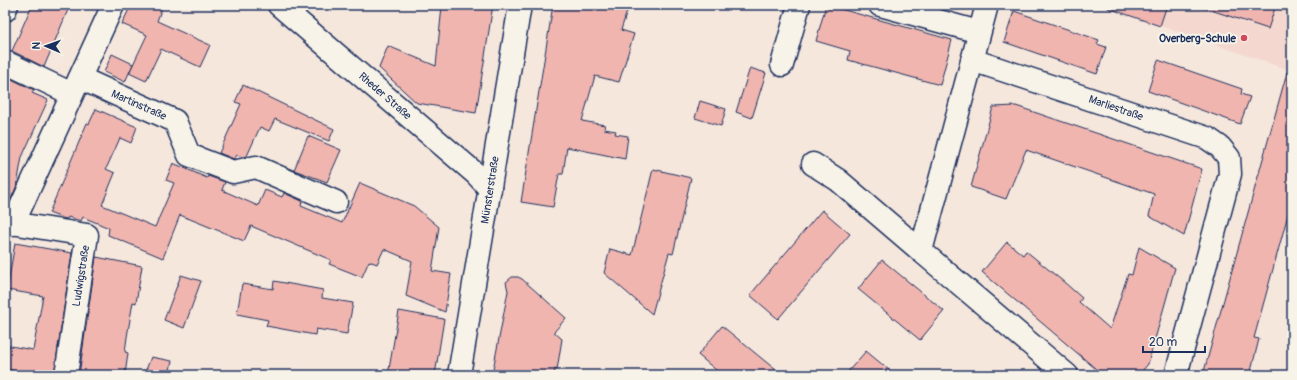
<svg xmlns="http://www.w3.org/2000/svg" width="1297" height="380" font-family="Pangolin,sans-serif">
<rect width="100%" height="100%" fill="#f6e7dd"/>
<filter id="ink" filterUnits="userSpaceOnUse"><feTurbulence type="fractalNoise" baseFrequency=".025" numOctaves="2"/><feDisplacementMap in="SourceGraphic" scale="8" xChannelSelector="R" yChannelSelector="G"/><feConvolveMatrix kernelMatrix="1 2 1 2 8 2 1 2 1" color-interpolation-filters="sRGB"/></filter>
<g filter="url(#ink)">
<polygon fill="#f4d8cf" points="1099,5 1292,5 1292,71"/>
<g fill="#f1b5af" stroke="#1b2f5e">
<polygon points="32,5 70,5 44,67 12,51"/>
<polygon points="131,5 163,5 157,21 210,45 200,67 161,49 146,81 129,73 147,35 122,24"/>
<polygon points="458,5 493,5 476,113 417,103 379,68 388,46 436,66 442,6 457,9"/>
<polygon points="553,5 629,5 621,30 634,34 619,82 595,76 582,121 605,125 604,129 616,131 615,134 628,136 625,159 567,147 563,174 559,174 553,207 521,202"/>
<polygon points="826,5 952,40 940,85 848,60 850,51 816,41"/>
<polygon points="1108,5 1167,5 1160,26 1108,8"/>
<polygon points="1205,5 1276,5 1268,29 1205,8"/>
<polygon points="1014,11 1099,40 1097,44 1106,47 1097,74 1004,42"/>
<polygon points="112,54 133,64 125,82 104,72"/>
<polygon points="1158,60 1242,89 1241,94 1250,97 1240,124 1148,91"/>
<polygon points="750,68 766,73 752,118 736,112"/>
<polygon points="1287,72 1292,73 1292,200 1254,338 1259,339 1250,375 1203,375"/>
<polygon points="5,76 34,90 32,93 48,100 22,157 17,185 9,204 5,203"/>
<polygon points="243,85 334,129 329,141 275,119 269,131 260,127 247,156 242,157 237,155 234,159 219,153 241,104 235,102"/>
<polygon points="700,101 726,109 721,126 695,118"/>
<polygon points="1016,106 1202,169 1184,236 1149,216 1154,194 1026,150 1006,199 971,187 993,107"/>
<polygon points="96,109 137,127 131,143 120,138 106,169 115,173 102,205 155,227 174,183 166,180 173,163 207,178 208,176 225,182 222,190 258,206 265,190 282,197 284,193 302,201 301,206 342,223 360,183 414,206 439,227 432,271 451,274 445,312 406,296 412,261 384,249 377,264 369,261 362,277 329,264 331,260 251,226 244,241 180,215 163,258 108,235 109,228 83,217 81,221 68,217 67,219 62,218 49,213 87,123 89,124"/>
<polygon points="308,136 341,150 327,182 294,170"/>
<polygon points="653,169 691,178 673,254 669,253 652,314 604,273 610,249 632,255"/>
<polygon points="822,210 850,234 778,319 750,295"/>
<polygon points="1007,242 1023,255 1026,251 1065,283 1082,298 1079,302 1110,329 1128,274 1132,275 1139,247 1175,268 1148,364 1139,375 1103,375 982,272"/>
<polygon points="15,243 72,253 54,375 39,375 5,369 5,345 33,350 43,296 7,290"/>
<polygon points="96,257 142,266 136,303 133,302 127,337 125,352 128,353 125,375 79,375"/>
<polygon points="882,260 944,311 920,340 858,289"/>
<polygon points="181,275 201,281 184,328 164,320"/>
<polygon points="512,277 518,277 522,279 566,318 554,332 562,339 557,370 555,369 554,375 492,375 508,291 506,282"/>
<polygon points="274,281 323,290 322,298 353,303 347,334 316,329 315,335 266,326 268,320 237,314 242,284 273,289"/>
<polygon points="399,311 444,319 435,375 388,375"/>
<polygon points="722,326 782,375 722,375 698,355"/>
<polygon points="866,351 895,375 845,375"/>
<polygon points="151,357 172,361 169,375 144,375"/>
</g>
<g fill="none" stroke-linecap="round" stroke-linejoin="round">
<g stroke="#1b2f5e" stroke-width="25">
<g id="minor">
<polyline points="279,5 476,174 490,189"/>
<polyline points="880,5 979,32"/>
<polyline points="987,5 921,251 1067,375"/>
<polyline points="5,10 7,5"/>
<polyline points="972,60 1207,138 1220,147 1229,158 1230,174 1176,375"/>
<polyline points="5,62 72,94"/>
<polyline points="782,65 799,5"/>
<polyline points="80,78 175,121 189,155 233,172 256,167 336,202"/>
<polyline points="813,164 838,180 921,251"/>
<polyline points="5,222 87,235 66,375"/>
<polyline points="13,224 113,5"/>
</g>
</g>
<g stroke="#1b2f5e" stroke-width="25">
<polyline id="secondary" points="459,375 520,5"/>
</g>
<use href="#minor" stroke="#f7f3e8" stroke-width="22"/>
<use href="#secondary" stroke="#f7f3e8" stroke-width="22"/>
</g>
</g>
<circle fill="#d1495b" stroke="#f7f3e8" stroke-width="1.5" cx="1244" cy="38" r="4"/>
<g text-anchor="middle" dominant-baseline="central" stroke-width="4" stroke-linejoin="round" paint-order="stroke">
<g font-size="11" font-weight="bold" fill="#1b2f5e" stroke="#f7f3e8" text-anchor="end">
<text x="1236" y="38">Overberg-Schule</text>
</g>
<g font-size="11" fill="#1b2f5e" stroke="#f7f3e8">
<text transform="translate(385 96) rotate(41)">Rheder Straße</text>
<text transform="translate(139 105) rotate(24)">Martinstraße</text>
<text transform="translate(1116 108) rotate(19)">Marliestraße</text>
<text transform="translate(490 190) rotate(-81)">Münsterstraße</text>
<text transform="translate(81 276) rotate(-81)">Ludwigstraße</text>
</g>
</g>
<rect width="1297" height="380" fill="none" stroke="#f7f3e8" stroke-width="20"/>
<rect x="10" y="10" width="1277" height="360" fill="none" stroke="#1b2f5e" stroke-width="1.5" filter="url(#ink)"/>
<g transform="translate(46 46) rotate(272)" stroke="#f7f3e8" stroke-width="3" paint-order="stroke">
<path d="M0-3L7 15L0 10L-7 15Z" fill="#1b2f5e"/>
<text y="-6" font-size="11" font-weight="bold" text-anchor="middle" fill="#1b2f5e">N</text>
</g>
<path d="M1143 346v6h62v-6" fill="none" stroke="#1b2f5e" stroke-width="2"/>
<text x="1149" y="346" font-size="12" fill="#1b2f5e" stroke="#f7f3e8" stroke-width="3" paint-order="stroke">20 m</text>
</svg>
